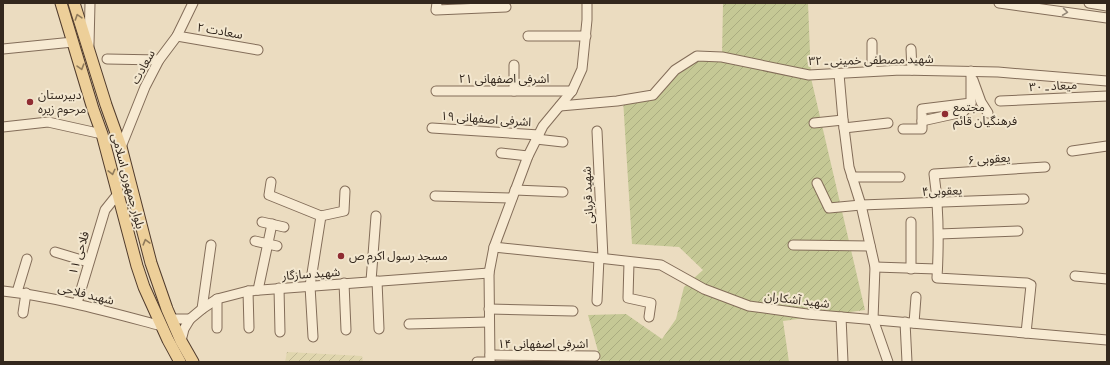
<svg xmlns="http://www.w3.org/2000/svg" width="1110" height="365" font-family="Bitter,'Noto Sans Arabic',serif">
<defs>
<pattern id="farmland-furrows" width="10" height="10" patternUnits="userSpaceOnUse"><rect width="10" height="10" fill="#e0d6ae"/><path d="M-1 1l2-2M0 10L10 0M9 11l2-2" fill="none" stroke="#c1b895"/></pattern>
<pattern id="garden-furrows" width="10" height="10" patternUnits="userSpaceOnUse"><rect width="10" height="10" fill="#c5c895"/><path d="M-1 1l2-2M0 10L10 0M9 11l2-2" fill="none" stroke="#aaac80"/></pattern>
</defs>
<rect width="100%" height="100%" fill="#ebdcc0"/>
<polygon fill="url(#farmland-furrows)" points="287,352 362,356 363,362 285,362"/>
<polygon fill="url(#garden-furrows)" points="723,3 808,3 811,78 865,310 783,321 789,362 601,362 588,315 626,314 662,339 676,319 684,287 703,270 679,247 632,244 623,99 653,95 697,56 722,57"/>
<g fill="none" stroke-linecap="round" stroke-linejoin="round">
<g stroke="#836d59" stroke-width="11">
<g id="minor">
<polyline points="437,3 436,10 506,7"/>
<polyline points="999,3 1107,18"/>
<polyline points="1089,3 1107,6"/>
<polyline points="177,36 258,50"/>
<polyline points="528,36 586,36"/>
<polyline points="89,45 90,3"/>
<polyline points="3,49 73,42"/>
<polyline points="911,49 912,70"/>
<polyline points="107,59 159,60"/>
<polyline points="514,65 514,91"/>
<polyline points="872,71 872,43"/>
<polyline points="839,74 843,120 849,167 861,205 875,267 873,319 888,362"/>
<polyline points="973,80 981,102 988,113"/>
<polyline points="436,91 572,91"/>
<polyline points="1000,101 1107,96"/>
<polyline points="560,106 617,101 653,95 675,70 697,56 722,57 809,75 901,70 998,72 1107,81"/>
<polyline points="922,121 963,112 971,103"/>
<polyline points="814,123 843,120"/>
<polyline points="3,127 48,122 102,134"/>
<polyline points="432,128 539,135"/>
<polyline points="844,128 888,123"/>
<polyline points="903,129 922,129 922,109 971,103 971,71"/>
<polyline points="597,131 603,258"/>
<polyline points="536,139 563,142"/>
<polyline points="121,147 145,87 159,60 177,36 193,3"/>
<polyline points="1072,151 1107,146"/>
<polyline points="501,153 528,156"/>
<polyline points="852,177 900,177"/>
<polyline points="271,182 269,195 321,216 310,286 313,337"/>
<polyline points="817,183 829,208 861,205 1024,199"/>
<polyline points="515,190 563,192"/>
<polyline points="435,196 512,198"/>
<polyline points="321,216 344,211 345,191"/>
<polyline points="262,222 284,227"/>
<polyline points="939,234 1018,231"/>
<polyline points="255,241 277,246"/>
<polyline points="793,245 870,246"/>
<polyline points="494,247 581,256 661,265 704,289 749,306 807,314 1107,340"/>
<polyline points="55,252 88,262"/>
<polyline points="629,262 628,298 651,303 649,317"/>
<polyline points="875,267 937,269"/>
<polyline points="911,269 911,222"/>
<polyline points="1075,276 1107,279"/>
<polyline points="371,281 376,216"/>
<polyline points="377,281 379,329"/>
<polyline points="344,283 346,330"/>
<polyline points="279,288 280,332"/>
<polyline points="258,290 272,224"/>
<path d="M 3,291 C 57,297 109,312 162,326"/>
<polyline points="248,291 249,328"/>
<polyline points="17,292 27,259"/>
<polyline points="597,301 599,258"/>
<polyline points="77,303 105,210 117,195"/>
<polyline points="202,309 211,245"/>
<polyline points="489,309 573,311"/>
<polyline points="23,313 26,293"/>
<polyline points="841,317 843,362"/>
<polyline points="171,319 190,319"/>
<polyline points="905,322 907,362"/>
<polyline points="914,323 916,297"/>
<polyline points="409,324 489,322"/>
<polyline points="217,328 217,299"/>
<path d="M 1026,333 L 1031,285 L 1027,283 L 937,278 C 939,243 939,209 934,174 L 1045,167"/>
<polyline points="181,341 184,329 190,319 202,309 217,299 248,291 489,273"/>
<polyline points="490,355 595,356"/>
<polyline points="477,362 490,362"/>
<polyline points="490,362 489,273 494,247 528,156 543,126 572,91 582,69 587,20 587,3"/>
</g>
</g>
<g stroke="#513c2d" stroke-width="13">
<g id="major">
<polyline points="61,3 93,109 102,134 137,266 144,287 168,340 180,362"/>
<polyline points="74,3 106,105 121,147 151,263 167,309 181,341 193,362"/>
</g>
</g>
<use href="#minor" stroke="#f7ead2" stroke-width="9"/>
<use href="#major" stroke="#edcf99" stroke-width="11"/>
</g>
<defs><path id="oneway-chevron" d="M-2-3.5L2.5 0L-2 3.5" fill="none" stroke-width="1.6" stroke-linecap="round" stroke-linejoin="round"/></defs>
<use stroke="#958878" href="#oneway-chevron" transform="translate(1065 12) rotate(8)"/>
<g stroke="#907b5b">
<use href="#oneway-chevron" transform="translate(78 17) rotate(-108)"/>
<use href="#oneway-chevron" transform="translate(81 67) rotate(74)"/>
<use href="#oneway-chevron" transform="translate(112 172) rotate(76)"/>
<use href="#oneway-chevron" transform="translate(146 242) rotate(-105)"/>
</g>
<g fill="#8f2c32" stroke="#f3e7cf" stroke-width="1.5">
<circle cx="30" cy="102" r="4"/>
<circle cx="945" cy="114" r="4"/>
<circle cx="341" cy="256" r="4"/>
</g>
<g text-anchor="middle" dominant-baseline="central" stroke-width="4" stroke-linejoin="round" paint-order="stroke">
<g font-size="12" fill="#33271d" stroke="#f3e7cf">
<text transform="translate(220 31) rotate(10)">سعادت ۲</text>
<text transform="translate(871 60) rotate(-1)">شهید مصطفی خمینی ـ ۳۲</text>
<text transform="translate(143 67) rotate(-61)">سعادت</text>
<text x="504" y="79">اشرفی اصفهانی ۲۱</text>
<text transform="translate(1053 86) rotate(-3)">میعاد ـ ۳۰</text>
<text transform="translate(486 119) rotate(4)">اشرفی اصفهانی ۱۹</text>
<text transform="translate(989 159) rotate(-4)">یعقوبی ۶</text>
<text transform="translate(128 181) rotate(75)">بلوار جمهوری اسلامی</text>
<text transform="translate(942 191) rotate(-2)">یعقوبی۴</text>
<text transform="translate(588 195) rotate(-93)">شهید قربانی</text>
<text transform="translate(79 253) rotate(-73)">فلاحی ۱۱</text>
<text transform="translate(311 274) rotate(-4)">شهید سازگار</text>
<text transform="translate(86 294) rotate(14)">شهید فلاحی</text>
<text transform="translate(797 300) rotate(7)">شهید آشکاران</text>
<text x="543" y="344">اشرفی اصفهانی ۱۴</text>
</g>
<g font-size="12" fill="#33271d" stroke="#f3e7cf" text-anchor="start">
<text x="38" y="95">دبیرستان<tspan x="38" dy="14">مرحوم زیره</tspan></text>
<text x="953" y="107">مجتمع<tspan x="953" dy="14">فرهنگیان قائم</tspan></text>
<text x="349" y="256">مسجد رسول اکرم ص</text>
</g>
</g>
<rect width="1110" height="365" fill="none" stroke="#33271d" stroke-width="8"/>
</svg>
